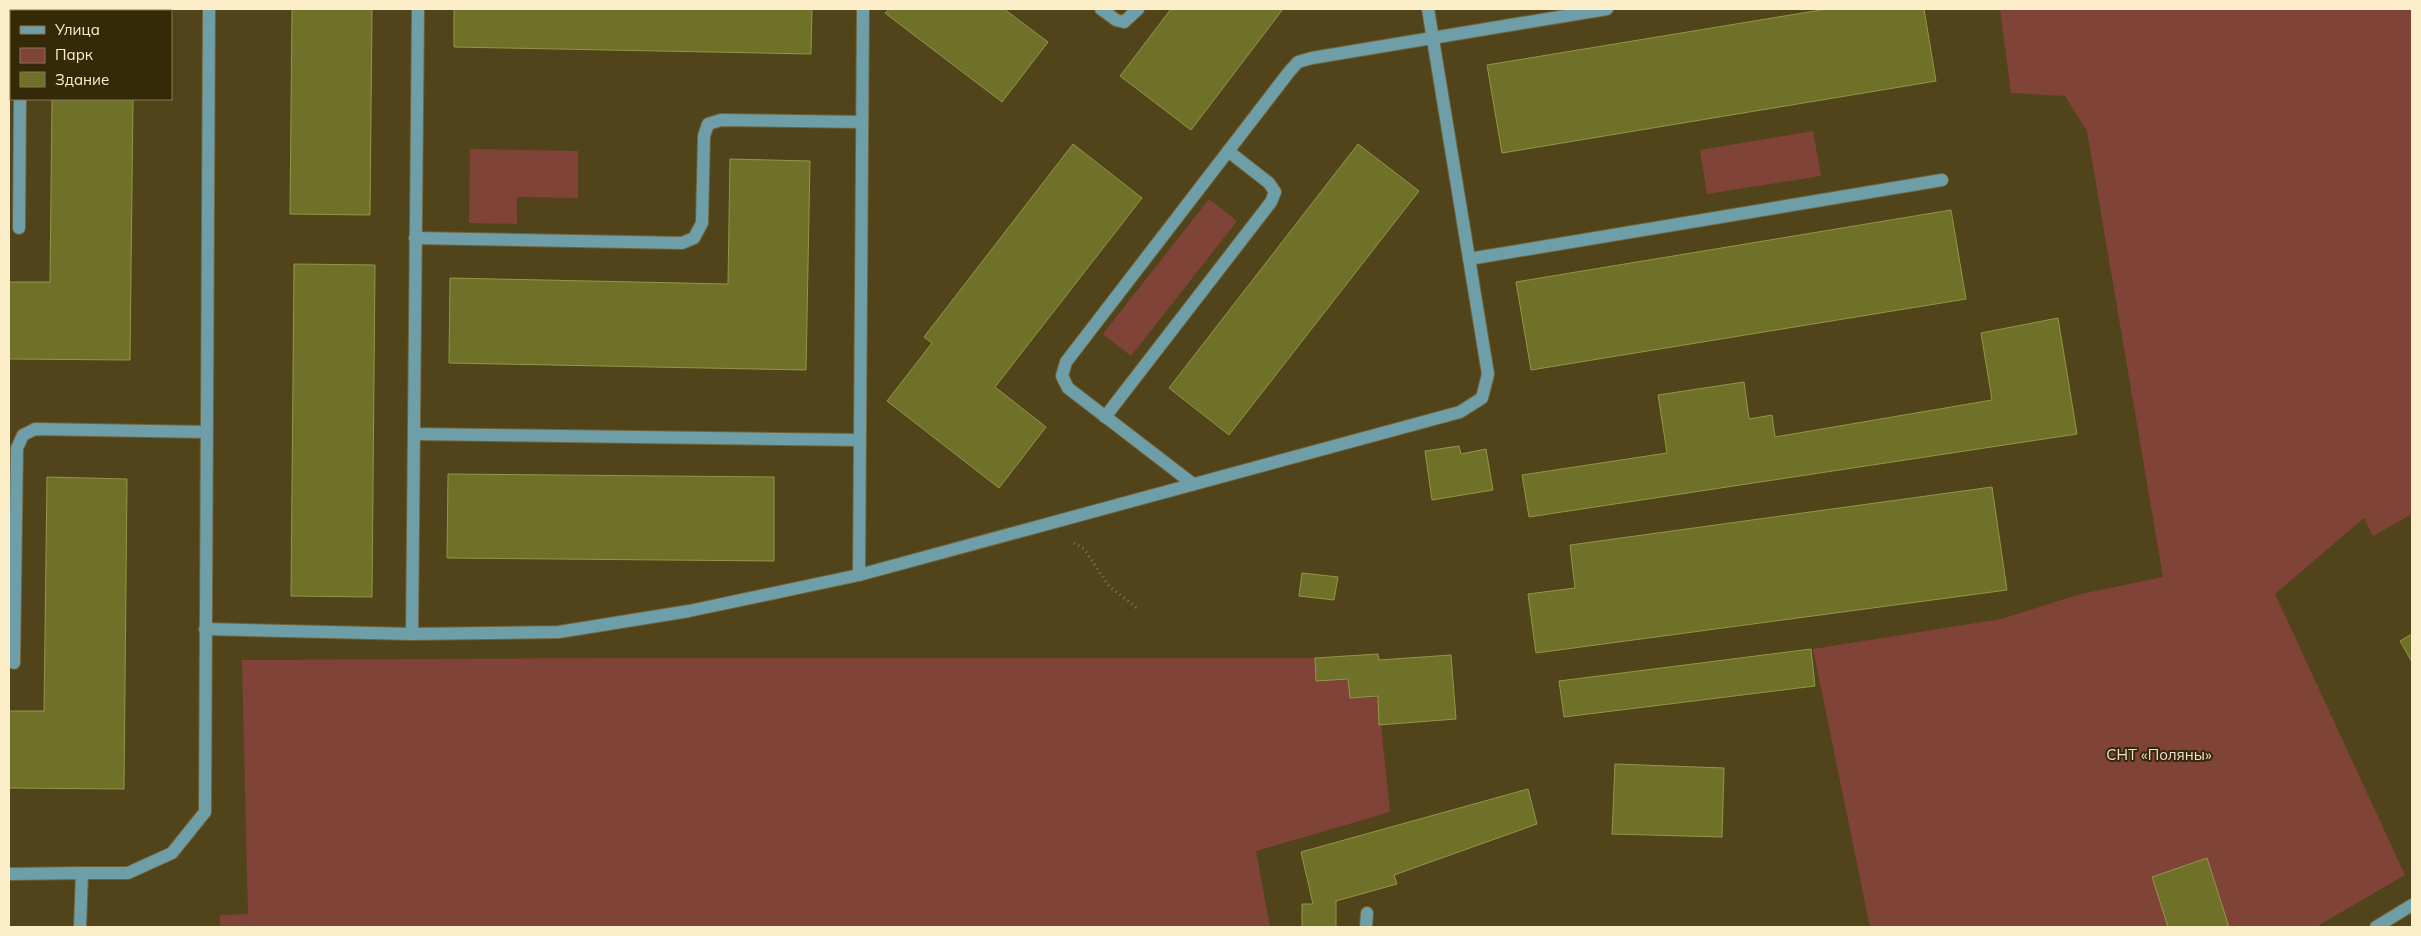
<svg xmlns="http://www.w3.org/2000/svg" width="2421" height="936" font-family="Mulish,sans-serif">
<rect width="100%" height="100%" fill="#52441a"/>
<g fill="#804338">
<polygon points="2000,9 2412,9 2412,514 2373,536 2364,518 2275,594 2405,875 2316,927 1870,927 1813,649 2001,619 2081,594 2163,577 2087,131 2065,96 2011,93"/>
<polygon points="1813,131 1821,176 1707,194 1700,150"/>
<polygon points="470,149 578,151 578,198 517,197 517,224 469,223"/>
<polygon points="1209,199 1237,221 1131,356 1103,334"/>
<polygon points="615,658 1315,658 1317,681 1348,679 1350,698 1378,696 1390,812 1256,851 1270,927 220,927 220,915 248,914 242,660"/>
</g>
<g fill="#6f7128" stroke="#939646">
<rect x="53" y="9" width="81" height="2"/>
<polygon points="292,9 372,9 370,215 290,214"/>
<polygon points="454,9 812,9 811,54 454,47"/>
<polygon points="889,9 1004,9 1048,42 1002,102 885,13"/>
<polygon points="1171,9 1283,9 1191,130 1120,76"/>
<polygon points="1827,9 1924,9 1936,81 1502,153 1487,65"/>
<polygon points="52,99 133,99 130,360 9,359 9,282 50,282"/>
<polygon points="1073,144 1142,198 995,387 1046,427 999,488 887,401 932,343 924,337"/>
<polygon points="1358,144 1419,191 1229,435 1169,388"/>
<polygon points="730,159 810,161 806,370 449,363 450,278 728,284"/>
<polygon points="1951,210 1966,299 1531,370 1516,282"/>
<polygon points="294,264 375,265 372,597 291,596"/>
<polygon points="2058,318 2077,434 1529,517 1522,475 1667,453 1658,395 1744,382 1749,419 1772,415 1775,437 1992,400 1981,333"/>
<polygon points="1459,446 1461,454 1486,449 1493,490 1432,500 1425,451"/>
<polygon points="448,474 774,477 774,561 447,558"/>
<polygon points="47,477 127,479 124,789 9,788 9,711 44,711"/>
<polygon points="1992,487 2007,590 1536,653 1528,594 1575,588 1570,545"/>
<polygon points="1302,573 1338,577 1334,600 1299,596"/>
<polygon points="2412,634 2412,662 2400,641"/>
<polygon points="1811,649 1815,686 1564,717 1559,681"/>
<polygon points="1378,654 1379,660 1451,655 1456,719 1379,725 1378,696 1350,698 1348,679 1316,681 1315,658"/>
<polygon points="1615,764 1724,768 1722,837 1612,834"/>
<polygon points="1528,789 1537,824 1394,875 1397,884 1336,901 1336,927 1302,927 1302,904 1313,904 1301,852"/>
<polygon points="2207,858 2229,927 2168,927 2152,877"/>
</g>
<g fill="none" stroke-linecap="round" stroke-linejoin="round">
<g stroke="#716339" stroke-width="14">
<g id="minor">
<polyline points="1101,9 1116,20 1124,22 1138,9"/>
<polyline points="21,11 21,9"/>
<polyline points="19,228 20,99"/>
<polyline points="415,238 682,243 694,238 702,223 704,136 708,124 721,120 862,122"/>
<polyline points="1469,259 1942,180"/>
<polyline points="1105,417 1271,202 1275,192 1269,183 1228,151"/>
<polyline points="414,434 860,440"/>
<polyline points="1193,484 1068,388 1062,376 1066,362 1289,72 1298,62 1312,58 1607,9"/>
<polyline points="859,575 863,9"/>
<polyline points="205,629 412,634 559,632 689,611 859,575 1460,412 1482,398 1488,374 1428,9"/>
<polyline points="412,634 418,9"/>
<polyline points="14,663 17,448 23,435 35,429 206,432"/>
<polyline points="9,874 82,873"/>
<polyline points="80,927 82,873 128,873 172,853 205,812 209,9"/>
<polyline points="1366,927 1367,913"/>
<polyline points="2376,927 2412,905"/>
</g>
</g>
<polyline stroke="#867850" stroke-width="3" stroke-dasharray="1 4" stroke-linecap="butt" points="1074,543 1084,549 1109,586 1139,610"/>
<use href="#minor" stroke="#6e9ea7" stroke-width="12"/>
</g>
<g text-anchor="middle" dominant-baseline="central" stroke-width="4" stroke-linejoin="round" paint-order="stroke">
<g font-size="15" fill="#f7ddd8" stroke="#352a08">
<text x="2159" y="754">СНТ «Поляны»</text>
</g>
</g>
<rect width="2421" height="936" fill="none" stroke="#fceec8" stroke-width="20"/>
<rect x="10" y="10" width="162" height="90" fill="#352a08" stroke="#857855"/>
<rect x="20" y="26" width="25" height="8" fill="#6e9ea7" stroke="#857855"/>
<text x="55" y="35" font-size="15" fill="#fceec8">Улица</text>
<rect x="20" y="48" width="25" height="15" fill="#804338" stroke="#857855"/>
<text x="55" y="60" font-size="15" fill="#fceec8">Парк</text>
<rect x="20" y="72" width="25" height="15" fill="#6f7128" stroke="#857855"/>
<text x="55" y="85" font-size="15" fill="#fceec8">Здание</text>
</svg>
